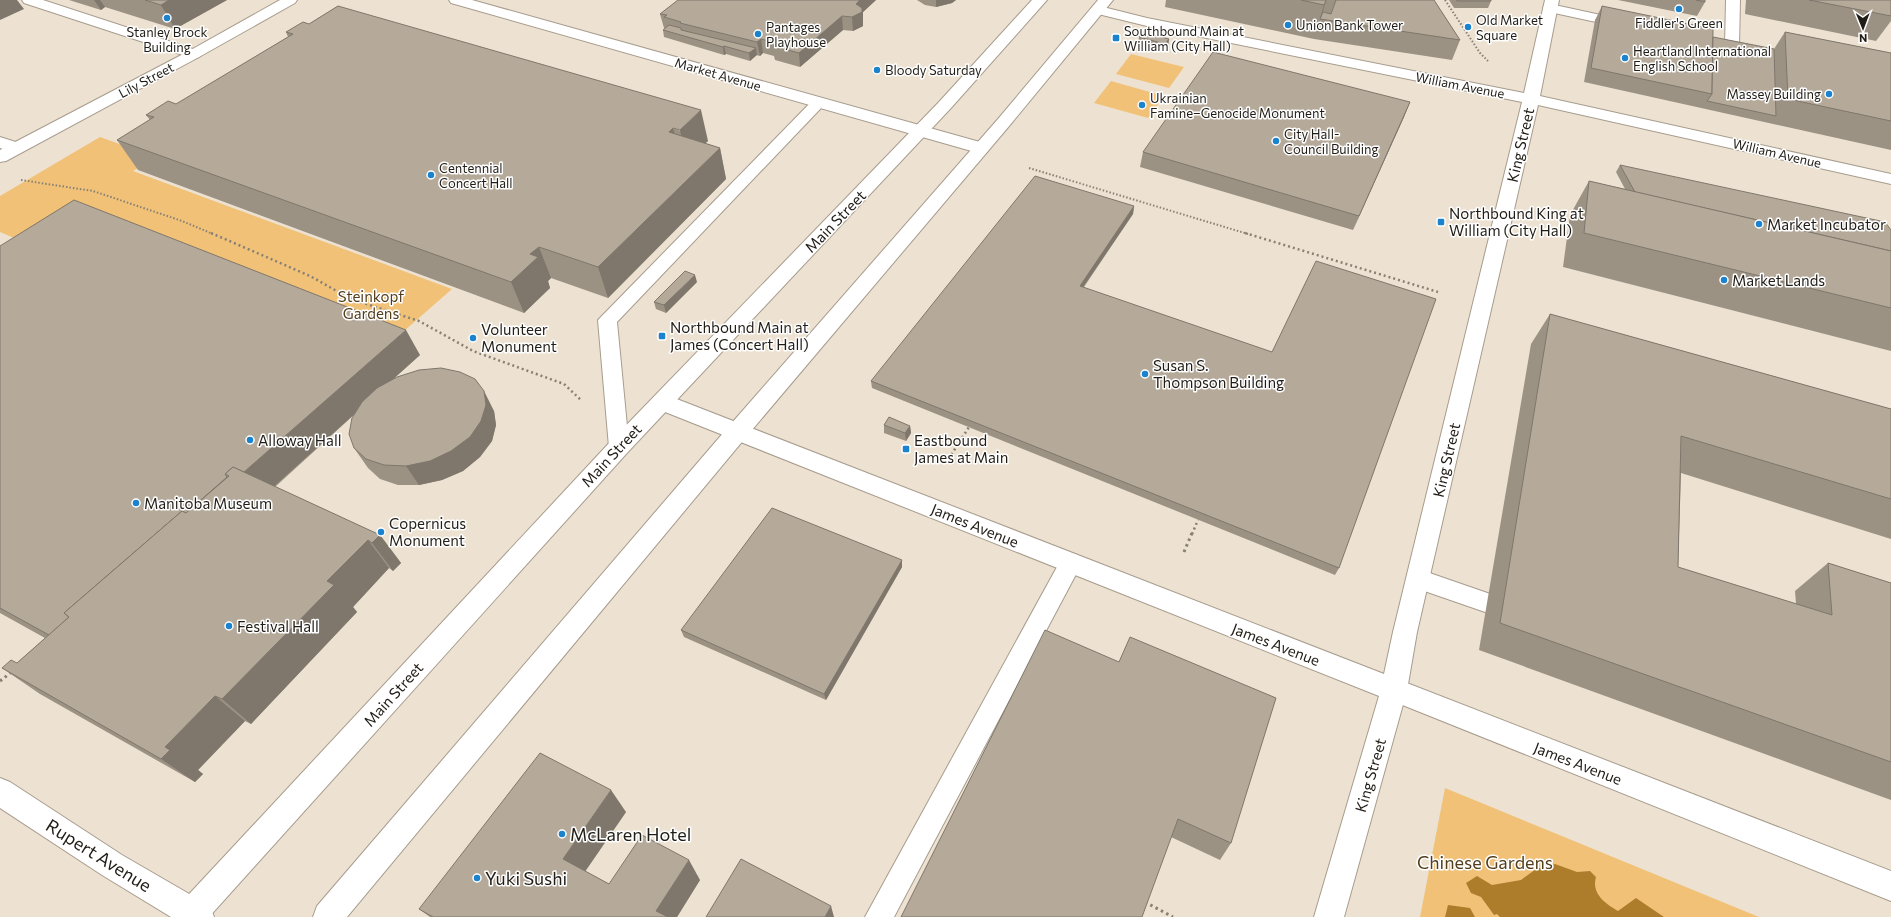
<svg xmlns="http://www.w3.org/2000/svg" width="1891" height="917" font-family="Commissioner,sans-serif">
<rect width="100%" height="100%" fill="#ede2d1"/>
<g fill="#f1c178">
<polygon points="1131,54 1184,67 1169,88 1116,74"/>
<polygon points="1111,81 1164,96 1148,118 1094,103"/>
<polygon points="100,137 156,157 133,171 452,289 379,353 49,253 0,232 0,196"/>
<polygon points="1445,788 1759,917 1420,917"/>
</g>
<g fill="#ad7d2c">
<path d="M 1555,864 L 1577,872 L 1590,871 L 1596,877 C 1591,894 1606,904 1618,911 L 1636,898 L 1664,917 L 1500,917 L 1497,914 L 1494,915 L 1481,897 L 1471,893 L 1466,883 L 1477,876 L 1492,885 L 1521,880 L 1536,869 Z"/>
<polygon points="1448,905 1470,908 1475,917 1445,917"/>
</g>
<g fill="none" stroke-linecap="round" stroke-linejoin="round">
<g stroke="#a79c8d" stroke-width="2">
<g id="service">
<polygon points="1726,0 1740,0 1739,46 1737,49 1727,49 1725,46"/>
<polygon points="1550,4 1624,20 1629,21 1631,24 1629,27 1624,28 1545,11 1543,8 1545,5"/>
<polygon points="818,98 823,100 826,103 823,106 617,322 629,447 626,453 619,455 612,453 609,447 598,320 813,100"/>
<polygon points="1071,553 1079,556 1082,563 894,917 865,917 1063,556"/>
<polygon points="1418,569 1522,605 1526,612 1522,619 1514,622 1410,586 1407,579 1410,572"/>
</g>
</g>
<g stroke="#a79c8d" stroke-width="2">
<g id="minor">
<polygon points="22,0 43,0 199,51 202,54 199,57 194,59 189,57 24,3"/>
<polygon points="0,137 22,144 24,148 22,152 16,153 0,148"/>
</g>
</g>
<g stroke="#a79c8d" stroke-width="2">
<g id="tertiary">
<polygon points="280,0 297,0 295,3 199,57 6,161 0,162 0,150 189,51"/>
<polygon points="449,0 472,0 987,144 989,148 987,152 981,153 975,152 451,3"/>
<polygon points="1394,678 1891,871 1891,901 1385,698 1381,690 1385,682"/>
<polygon points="0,778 10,782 122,855 210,906 214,917 171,917 102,875 0,808"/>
</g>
</g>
<g stroke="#a79c8d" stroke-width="2">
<polygon id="secondary" points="1545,0 1559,0 1540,96 1891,174 1891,184 1538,105 1417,632 1407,690 1344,917 1314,917 1379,696 655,408 651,402 655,396 662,394 669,396 1384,674 1393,632 1522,102 1147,26 1094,13 1092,10 1094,7 1099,6 1147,18 1524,93"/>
</g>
<g stroke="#a79c8d" stroke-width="2">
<g id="primary">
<polygon points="1032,0 1047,0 951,108 627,453 209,917 174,917 178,906 611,441 939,102"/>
<polygon points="1098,0 1113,0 1010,125 746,437 347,917 313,917 317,906 730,425 998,119"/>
</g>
</g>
<g stroke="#878074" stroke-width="2" stroke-dasharray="1.5 2" stroke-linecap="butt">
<polyline points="1445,0 1480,53 1488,61"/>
<polyline points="1029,168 1248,234"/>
<polyline points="21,180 93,191 182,221 213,234"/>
</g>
<g stroke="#878074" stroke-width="2.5" stroke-dasharray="2 3" stroke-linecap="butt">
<polyline points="211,233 310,276 351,299 419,321 473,351 564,384 582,401"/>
<polyline points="1245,233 1438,292"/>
<polyline points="946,463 969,427"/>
<polyline points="1192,534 1198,520"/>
</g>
<g stroke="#878074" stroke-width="3" stroke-dasharray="2.5 3.5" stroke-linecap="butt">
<polyline points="1184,552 1192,533"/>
<polyline points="0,681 13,671"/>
<polyline points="1145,902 1173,917"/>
</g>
<use href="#service" fill="#fff" fill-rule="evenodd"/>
<use href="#minor" fill="#fff" fill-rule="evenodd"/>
<use href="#tertiary" fill="#fff" fill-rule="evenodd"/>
<use href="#secondary" fill="#fff" fill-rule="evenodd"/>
<use href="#primary" fill="#fff" fill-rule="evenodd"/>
</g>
<g fill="#9c9284">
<polygon points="69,0 227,0 175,29 105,7 101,10"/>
<polygon points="678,0 876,0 863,12 863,26 853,31 843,30 800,67 775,60 774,56 763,53 760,56 756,55 750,61 726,54 724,55 664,37 663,30 665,28 664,28 660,14"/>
<polygon points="915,0 956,0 952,3 936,7 925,5 917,0"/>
<polygon points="1166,0 1434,0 1460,40 1452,60 1314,39 1165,7"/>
<polygon points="1449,0 1491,0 1491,1 1488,8 1454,8"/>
<polygon points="1618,0 1705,0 1705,2 1697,16"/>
<polygon points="1746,0 1891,0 1891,21 1876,41 1745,14"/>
<polygon points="338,6 708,141 705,143 720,148 726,179 608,298 551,278 548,281 550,288 524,313 138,170 117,140 150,120 146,115 176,104 288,37 286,32 309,24"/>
<polygon points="1602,6 1713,37 1774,49 1785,32 1891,53 1891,150 1584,82 1595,20"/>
<polygon points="1139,37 1169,39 1168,46 1164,51 1138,45"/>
<polygon points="1410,102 1404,117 1353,230 1140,167 1143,152"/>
<polygon points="1620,165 1891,230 1891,351 1563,267 1570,215 1589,181 1625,189 1616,172"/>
<polygon points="1134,206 1133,214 1084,287 1339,568 1335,575 872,388 871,381"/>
<polygon points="0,246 420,355 392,380 494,411 496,425 492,441 480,457 463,471 442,480 419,485 398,485 380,479 368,468 354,448 355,414 275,487 380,535 401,563 393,571 389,568 353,607 357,612 251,724 245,721 198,770 203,774 195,782 40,694 2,668 17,663 45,638 0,613"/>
<polygon points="697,282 666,313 656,309 654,302"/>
<polygon points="1550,314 1891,409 1891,539 1681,473 1678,567 1796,604 1795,591 1828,563 1891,583 1891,800 1479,650 1531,344"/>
<polygon points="884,425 910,426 911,433 906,441 884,433"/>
<polygon points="902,560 902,567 826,700 684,637 681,630"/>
<polygon points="1045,630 1231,843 1220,860 1171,837"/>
<polygon points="626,812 585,871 609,884 700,880 677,917 430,917 419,909"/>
</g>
<g fill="#7f776c">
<polygon points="0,0 17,0 24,9 0,20"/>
<polygon points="94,0 100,0 105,7 101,10"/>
<polygon points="169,0 227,0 175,29 161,5"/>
<polygon points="860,0 876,0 863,12 863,26 853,31 852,17 856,4"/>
<polygon points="936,0 956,0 952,3 936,7"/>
<polygon points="1326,0 1321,19 1320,19 1314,39 1324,5"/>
<polygon points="842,16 843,30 800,67 799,53"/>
<polygon points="761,39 763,53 760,56 757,42"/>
<polygon points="1169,39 1168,46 1164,51 1165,44"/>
<polygon points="724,46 726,54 724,55 723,47"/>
<polygon points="756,48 757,55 750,61 749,53"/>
<polygon points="1410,102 1404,117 1353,230 1359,216"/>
<polygon points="701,110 708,141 686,161 680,130"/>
<polygon points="673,128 681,159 669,132"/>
<polygon points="720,148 726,179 608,298 598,267"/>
<polygon points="1134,206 1133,214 1079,293 1080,286"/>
<polygon points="539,247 551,278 548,281 550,288 524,313 511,282 530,254"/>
<polygon points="695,275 697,282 666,313 664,305"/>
<polygon points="406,330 420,355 261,498 241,475"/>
<polygon points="484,391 494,411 496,425 492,441 480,457 463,471 442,480 419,485 406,466"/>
<polygon points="910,426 911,433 906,441 905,433"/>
<polygon points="380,535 401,563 393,571 372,543"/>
<polygon points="368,540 389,568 353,607 357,612 251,724 222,699 327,581"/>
<polygon points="902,560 902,567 826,700 824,694"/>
<polygon points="215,696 245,721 198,770 203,774 195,782 161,759 165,747"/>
<polygon points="611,790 626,812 580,879 563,859"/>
<polygon points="689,860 700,880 677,917 661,917 656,911"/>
<polygon points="831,906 834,917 825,917"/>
</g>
<g fill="#b5aa9a" stroke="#7f776c">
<polygon points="145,0 169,0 161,5"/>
<polygon points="678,0 860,0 856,4 862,8 862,12 852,17 842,16 799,53 773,46 776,43 761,39 757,42 680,23 681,22 664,17 667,15 660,14"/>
<polygon points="1301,0 1326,0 1324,5"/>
<polygon points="1336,0 1434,0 1460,40 1320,19 1323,12 1331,14"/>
<polygon points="1456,0 1491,0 1491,1 1457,1"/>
<polygon points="1696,0 1705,0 1705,2"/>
<polygon points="1809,0 1891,0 1891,16"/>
<polygon points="338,6 701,110 680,130 673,128 669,132 720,148 598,267 539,247 530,254 538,257 511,282 117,140 154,117 146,115 168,101 176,104 293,34 286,32 303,22 309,24"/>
<polygon points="1602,6 1713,29 1712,94 1591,68"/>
<polygon points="669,25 681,28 681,30 756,48 749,53 724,46 723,47 663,30"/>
<polygon points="1143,32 1169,39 1165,44 1139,37"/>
<polygon points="1785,32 1891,53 1891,121 1788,99"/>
<polygon points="1713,37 1774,49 1776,116 1707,101 1712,94"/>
<polygon points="1213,52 1410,102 1359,216 1143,152"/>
<polygon points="1620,165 1885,222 1891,230 1891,251 1635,192"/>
<polygon points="1035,176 1134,206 1080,286 1272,352 1316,261 1436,299 1339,568 871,381"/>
<polygon points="1589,181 1891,251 1891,308 1584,233"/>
<polygon points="74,200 406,330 244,472 233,467 225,474 227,477 186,513 182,511 64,613 69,617 49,635 0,608 0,246"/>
<polygon points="685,271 695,275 664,305 654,302"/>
<polygon points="1550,314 1891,409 1891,499 1681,436 1678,567 1832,615 1828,563 1891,583 1891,762 1500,623"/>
<polygon points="441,368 460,372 475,379 484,391 486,405 481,421 470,437 451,451 430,461 406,466 384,465 366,459 354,448 349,434 352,418 362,402 377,388 397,377 419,370"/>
<polygon points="889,417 910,426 905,433 884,425"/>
<polygon points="233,467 380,535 372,543 368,540 327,581 334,585 222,699 215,696 165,747 170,750 161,759 2,668 11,660 17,663 69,617 64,613 182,511 186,513 229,476 225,474"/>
<polygon points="772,508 902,560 824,694 681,630"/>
<polygon points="1045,630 1119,662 1130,637 1276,698 1231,843 1178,819 1142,917 901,917"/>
<polygon points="540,753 611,790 563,859 609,884 642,835 689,860 656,911 668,917 433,917 419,909"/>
<polygon points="741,859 831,906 825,917 706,917"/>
</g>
<g fill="#1b83cd" stroke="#fff" stroke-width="1.5">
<circle cx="1679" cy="9" r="4"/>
<circle cx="167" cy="18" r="4"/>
<circle cx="1288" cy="25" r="4"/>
<circle cx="1468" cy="27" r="4"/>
<circle cx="758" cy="34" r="4"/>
<rect x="1112" y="34" width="8" height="8" rx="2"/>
<circle cx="1625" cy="58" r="4"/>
<circle cx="877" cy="70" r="4"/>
<circle cx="1829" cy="94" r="4"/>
<circle cx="1142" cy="105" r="4"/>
<circle cx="1276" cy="141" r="4"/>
<circle cx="431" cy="175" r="4"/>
<rect x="1437" y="218" width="8" height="8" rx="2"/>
<circle cx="1759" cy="224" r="4"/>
<circle cx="1724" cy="280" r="4"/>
<rect x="658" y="332" width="8" height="8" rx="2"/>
<circle cx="473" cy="338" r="4"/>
<circle cx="1145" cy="374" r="4"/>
<circle cx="250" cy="440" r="4"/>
<rect x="902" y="445" width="8" height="8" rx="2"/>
<circle cx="136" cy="503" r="4"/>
<circle cx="381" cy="532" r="4"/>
<circle cx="229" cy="626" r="4"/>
<circle cx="562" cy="834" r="4"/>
<circle cx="477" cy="878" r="4"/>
</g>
<g text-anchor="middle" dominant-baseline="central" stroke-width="3" stroke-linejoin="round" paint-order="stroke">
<g font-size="13" fill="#201c16" stroke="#fff" text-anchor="start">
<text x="1476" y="20">Old Market<tspan x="1476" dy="15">Square</tspan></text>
<text x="1679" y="23" text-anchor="middle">Fiddler's Green</text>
<text x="1296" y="25">Union Bank Tower</text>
<text x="766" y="27">Pantages<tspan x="766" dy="15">Playhouse</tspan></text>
<text x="1124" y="31">Southbound Main at<tspan x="1124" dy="15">William (City Hall)</tspan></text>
<text x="167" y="32" text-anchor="middle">Stanley Brock<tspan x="167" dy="15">Building</tspan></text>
<text x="1633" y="51">Heartland International<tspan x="1633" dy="15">English School</tspan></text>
<text x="885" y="70">Bloody Saturday</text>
<text x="1821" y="94" text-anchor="end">Massey Building</text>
<text x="1150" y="98">Ukrainian<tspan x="1150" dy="15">Famine–Genocide Monument</tspan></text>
<text x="1284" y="134">City Hall-<tspan x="1284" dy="15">Council Building</tspan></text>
<text x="439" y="168">Centennial<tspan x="439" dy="15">Concert Hall</tspan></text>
</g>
<g font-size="13" fill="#201c16" stroke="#fff">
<text transform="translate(718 74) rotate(16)">Market Avenue</text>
<text transform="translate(146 80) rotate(-28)">Lily Street</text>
<text transform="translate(1460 85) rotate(11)">William Avenue</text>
<text transform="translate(1777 153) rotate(13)">William Avenue</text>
</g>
<g font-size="15" fill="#201c16" stroke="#fff">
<text transform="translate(1520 145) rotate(-77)">King Street</text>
<text transform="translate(835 221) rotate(-46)">Main Street</text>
<text transform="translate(611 455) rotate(-47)">Main Street</text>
<text transform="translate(1446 460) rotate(-77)">King Street</text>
<text transform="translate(975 525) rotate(22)">James Avenue</text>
<text transform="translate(1276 644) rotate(21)">James Avenue</text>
<text transform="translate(393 694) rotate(-48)">Main Street</text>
<text transform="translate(1578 763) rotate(21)">James Avenue</text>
<text transform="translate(1370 775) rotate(-74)">King Street</text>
</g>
<g font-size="15" fill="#201c16" stroke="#fff" text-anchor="start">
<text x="1449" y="213">Northbound King at<tspan x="1449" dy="17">William (City Hall)</tspan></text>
<text x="1767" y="224">Market Incubator</text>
<text x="1732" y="280">Market Lands</text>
<text x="670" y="327">Northbound Main at<tspan x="670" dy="17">James (Concert Hall)</tspan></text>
<text x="481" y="329">Volunteer<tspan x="481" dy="17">Monument</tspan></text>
<text x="1153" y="365">Susan S.<tspan x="1153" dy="17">Thompson Building</tspan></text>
<text x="258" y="440">Alloway Hall</text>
<text x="914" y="440">Eastbound<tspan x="914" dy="17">James at Main</tspan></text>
<text x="144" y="503">Manitoba Museum</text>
<text x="389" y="523">Copernicus<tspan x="389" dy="17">Monument</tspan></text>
<text x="237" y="626">Festival Hall</text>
</g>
<g font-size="15" fill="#523d1c" stroke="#fff">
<text x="371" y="296">Steinkopf<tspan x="371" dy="17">Gardens</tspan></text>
</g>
<g font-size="18" fill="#201c16" stroke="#fff" text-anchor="start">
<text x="570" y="834">McLaren Hotel</text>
<text x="485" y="878">Yuki Sushi</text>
</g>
<g font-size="18" fill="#201c16" stroke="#fff">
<text transform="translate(99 855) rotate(32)">Rupert Avenue</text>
</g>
<g font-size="18" fill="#523d1c" stroke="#fff">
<text x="1485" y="862">Chinese Gardens</text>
</g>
</g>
<g transform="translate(1863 28) rotate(179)" stroke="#ffffff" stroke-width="3" paint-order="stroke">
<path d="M0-3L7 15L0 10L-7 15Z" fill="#201c16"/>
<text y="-6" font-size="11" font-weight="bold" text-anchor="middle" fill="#201c16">N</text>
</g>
</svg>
